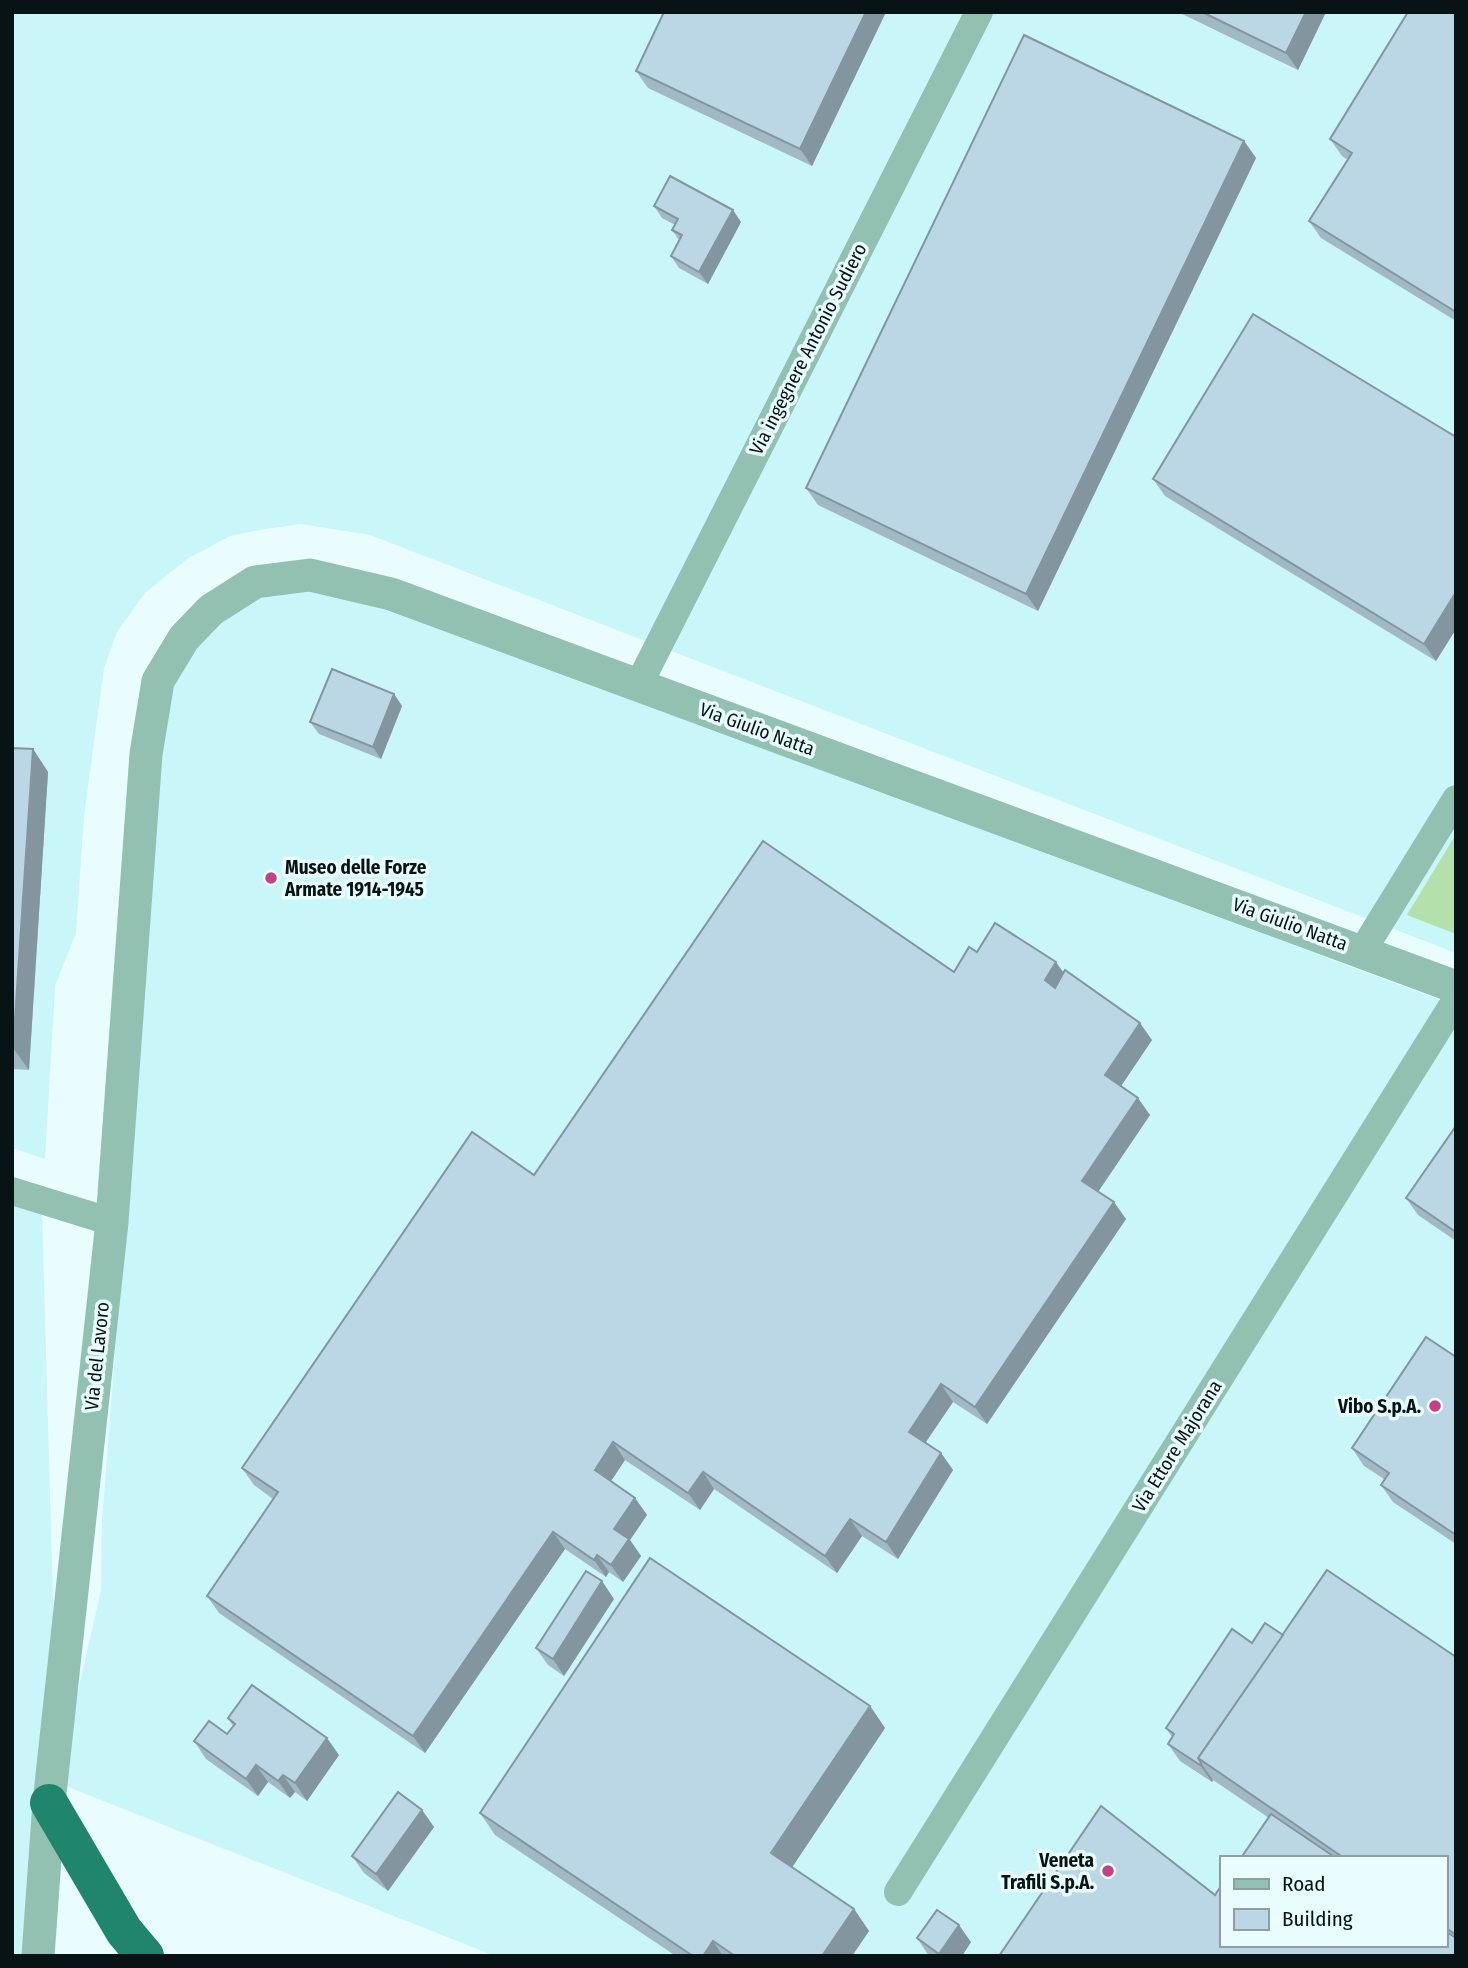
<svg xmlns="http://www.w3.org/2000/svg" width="1468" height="1968" font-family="'Fira Sans Condensed',sans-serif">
<rect width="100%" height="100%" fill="#e9fdfe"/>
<g fill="#c9f6f8" fill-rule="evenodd">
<polygon points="12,12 1456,12 1456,953 370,535 301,524 265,529 230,536 187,559 145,593 117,632 104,668 84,816 76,933 55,986 45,1159 12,1148"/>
<path d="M 301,575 L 1456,1006 L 1456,1956 L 495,1956 L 58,1783 L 39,1956 L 12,1956 L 12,1201 L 42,1211 L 58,1779 L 101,1590 L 102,1520 L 133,1125 L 163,653 ZM 1221,1858 L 1445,1858 L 1445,1945 L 1221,1945 Z"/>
</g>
<polygon fill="#b3e0ab" points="1456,834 1456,934 1407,915"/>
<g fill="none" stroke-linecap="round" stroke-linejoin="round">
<g stroke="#93c1b1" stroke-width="28">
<polyline points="638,686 979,12"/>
<polyline points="1363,950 1456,799"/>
<polyline points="12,1191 112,1222"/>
<polyline points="898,1892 1456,1000"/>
</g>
<polyline stroke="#93c1b1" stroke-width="33" points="38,1956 49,1803 112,1222 146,754 158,681 184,638 211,610 255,582 310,575 391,594 1456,987"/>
<polyline stroke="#20866b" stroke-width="38" points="49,1803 124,1931 145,1956"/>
</g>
<g fill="#a1b9c5">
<polygon points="664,12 886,12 812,166 648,88 636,71"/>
<polygon points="1178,12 1326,12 1298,70"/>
<polygon points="1456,12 1456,321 1321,238 1309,221 1348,160 1342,156 1330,139"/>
<polygon points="1244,141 1256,158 1038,611 818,505 806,488"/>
<polygon points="654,206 741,222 708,284 679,268 671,256 679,240 672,230 675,225 662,218"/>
<polygon points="1456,437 1456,629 1436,661 1165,496 1153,479"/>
<polygon points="394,694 402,706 381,759 319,734 310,722"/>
<polygon points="12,748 33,749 48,772 29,1070 12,1069"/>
<polygon points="977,952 1064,973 1152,1040 1121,1086 1150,1115 1098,1191 1126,1219 987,1424 953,1402 926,1442 941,1453 953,1470 898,1559 862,1536 837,1573 714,1489 700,1510 625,1460 611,1481 635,1498 647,1515 630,1540 641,1556 623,1582 609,1572 606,1577 565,1549 425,1753 219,1613 207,1596 273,1499 254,1485 242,1468 534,1175 954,972"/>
<polygon points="1456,1126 1456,1241 1418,1215 1406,1198"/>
<polygon points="1456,1357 1456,1544 1393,1502 1381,1485 1384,1479 1364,1466 1352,1448"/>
<polygon points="614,1599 564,1676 548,1665 536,1648"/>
<polygon points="1283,1635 1456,1657 1456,1956 1215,1895 1445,1945 1445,1858 1241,1858 1269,1818 1213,1780 1212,1782 1180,1761 1168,1744 1172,1737 1166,1728 1252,1643"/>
<polygon points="870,1706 885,1728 792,1867 854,1909 869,1931 852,1956 676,1956 495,1835 480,1813"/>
<polygon points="228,1718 339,1755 307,1801 295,1792 290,1798 268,1782 258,1796 206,1759 194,1741 227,1734 233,1726"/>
<polygon points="422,1810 434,1827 388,1891 364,1873 352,1856"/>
<polygon points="917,1938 971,1942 962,1956 929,1956"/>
</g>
<g fill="#8396a0">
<polygon points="866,12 886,12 812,166 800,149"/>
<polygon points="1306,12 1326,12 1298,70 1286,53"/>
<polygon points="1244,141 1256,158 1038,611 1026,594"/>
<polygon points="733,210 741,222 708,284 699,272"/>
<polygon points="1456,592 1456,629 1436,661 1424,644"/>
<polygon points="394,694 402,706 381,759 373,747"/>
<polygon points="33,749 48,772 29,1070 13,1048"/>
<polygon points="1056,962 1068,979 1057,997 1045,980"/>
<polygon points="1140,1023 1152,1040 1117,1092 1105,1075"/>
<polygon points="1138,1098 1150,1115 1094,1198 1082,1181"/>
<polygon points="1114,1202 1126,1219 987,1424 975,1407"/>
<polygon points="941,1384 953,1402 921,1449 909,1432"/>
<polygon points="613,1442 625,1460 607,1487 595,1470"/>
<polygon points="941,1453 953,1470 898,1559 886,1542"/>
<polygon points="703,1472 714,1489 700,1510 688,1493"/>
<polygon points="635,1498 647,1515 630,1540 641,1556 623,1582 611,1565 614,1529"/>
<polygon points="850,1519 862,1536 837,1573 825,1556"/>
<polygon points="553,1532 565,1549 425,1753 413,1736"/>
<polygon points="597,1555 609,1572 606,1577 594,1560"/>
<polygon points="602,1581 614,1599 564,1676 553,1659"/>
<polygon points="870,1706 885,1728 787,1875 771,1853"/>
<polygon points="327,1738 339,1755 307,1801 295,1783"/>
<polygon points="1201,1763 1213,1780 1212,1782 1200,1765"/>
<polygon points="256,1765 268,1782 258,1796 246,1779"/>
<polygon points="283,1775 295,1792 290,1798 278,1781"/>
<polygon points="422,1810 434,1827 388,1891 376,1874"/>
<polygon points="854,1909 869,1931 852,1956 822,1956"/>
<polygon points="959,1925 971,1942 962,1956 941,1956 939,1954"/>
<polygon points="713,1941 723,1956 703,1956"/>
</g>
<g fill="#bbd7e5" stroke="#8396a0" stroke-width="2">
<polygon points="664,12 866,12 800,149 636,71"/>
<polygon points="1202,12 1306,12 1286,53"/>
<polygon points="1408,12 1456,12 1456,312 1309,221 1352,153 1330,139"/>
<polygon points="1024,35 1244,141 1026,594 806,488"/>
<polygon points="670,176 733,210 699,272 671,256 682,235 672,230 678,219 654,206"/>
<polygon points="1253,314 1456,437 1456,592 1424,644 1153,479"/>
<polygon points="332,669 394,694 373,747 310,722"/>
<polygon points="12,748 33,749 13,1048 12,1048"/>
<polygon points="763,841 954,972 969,947 977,952 995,923 1056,962 1045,980 1055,988 1065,970 1140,1023 1105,1075 1138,1098 1082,1181 1114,1202 975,1407 941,1384 909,1432 941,1453 886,1542 850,1519 825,1556 703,1472 688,1493 613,1442 595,1470 635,1498 614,1529 629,1539 611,1565 597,1555 594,1560 553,1532 413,1736 207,1596 278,1492 242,1468 472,1132 534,1175"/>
<polygon points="1456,1126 1456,1232 1406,1198"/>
<polygon points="1426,1337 1456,1357 1456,1535 1381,1485 1389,1473 1352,1448"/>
<polygon points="650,1558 870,1706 771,1853 854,1909 822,1956 735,1956 713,1941 703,1956 693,1956 480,1813"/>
<polygon points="1327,1570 1456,1657 1456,1935 1445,1927 1445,1858 1344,1858 1198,1758"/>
<polygon points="586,1571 602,1581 553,1659 536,1648"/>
<polygon points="1265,1623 1283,1635 1198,1758 1201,1763 1200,1765 1168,1744 1174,1734 1166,1728 1232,1629 1252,1643"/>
<polygon points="252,1685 327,1738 295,1783 283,1775 278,1781 256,1765 246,1779 194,1741 209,1721 227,1734 235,1724 228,1718"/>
<polygon points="398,1792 422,1810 376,1874 352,1856"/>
<polygon points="1101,1806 1215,1895 1221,1886 1221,1945 1445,1945 1445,1931 1456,1938 1456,1956 999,1956"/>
<polygon points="1271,1814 1336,1858 1241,1858"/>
<polygon points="937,1910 959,1925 939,1954 917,1938"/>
</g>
<g fill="#c1418b" stroke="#e9fdfe" stroke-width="2.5">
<circle cx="271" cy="878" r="7"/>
<circle cx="1435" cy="1406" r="7"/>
<circle cx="1108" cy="1871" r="7"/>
</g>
<g text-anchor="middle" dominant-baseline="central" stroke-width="7" stroke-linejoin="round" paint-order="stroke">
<g font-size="19" fill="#071314" stroke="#e9fdfe">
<text transform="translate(808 349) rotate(-63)">Via ingegnere Antonio Sudiero</text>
<text transform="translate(757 729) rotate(20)">Via Giulio Natta</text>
<text transform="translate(1290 924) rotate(20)">Via Giulio Natta</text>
<text transform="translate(97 1356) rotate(-84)">Via del Lavoro</text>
<text transform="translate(1177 1446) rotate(-58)">Via Ettore Majorana</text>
</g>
<g font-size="19" font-weight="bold" fill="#071314" stroke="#e9fdfe" text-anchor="end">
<text x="285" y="867" text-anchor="start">Museo delle Forze<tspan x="285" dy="22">Armate 1914-1945</tspan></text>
<text x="1421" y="1406">Vibo S.p.A.</text>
<text x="1094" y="1860">Veneta<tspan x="1094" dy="22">Trafili S.p.A.</tspan></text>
</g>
</g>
<rect width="1468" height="1968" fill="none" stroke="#071314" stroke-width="28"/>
<rect x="1220" y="1856" width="228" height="91" fill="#e9fdfe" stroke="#8f9fa0" stroke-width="2"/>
<rect x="1234" y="1879" width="35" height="10" fill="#93c1b1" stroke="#8f9fa0" stroke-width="2"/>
<text x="1282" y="1891" font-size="21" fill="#071314">Road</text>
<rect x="1234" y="1909" width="35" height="21" fill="#bbd7e5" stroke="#8f9fa0" stroke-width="2"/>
<text x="1282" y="1926" font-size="21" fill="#071314">Building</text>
</svg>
